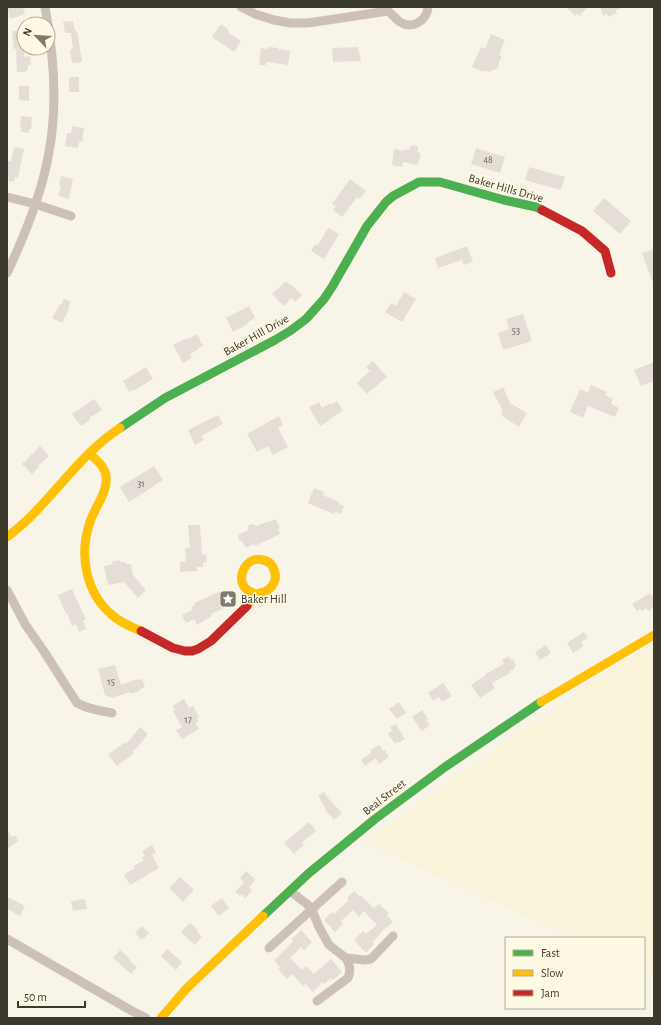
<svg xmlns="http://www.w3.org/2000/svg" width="661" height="1025" font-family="'Alegreya Sans',sans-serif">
<rect width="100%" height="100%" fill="#f8f5e8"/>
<polygon fill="#f9f3d9" points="654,642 654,975 644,971 644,938 573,938 364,842 624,660"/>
<g fill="#e5ded7">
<polygon points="7,7 23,7 25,14 10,19"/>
<polygon points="566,7 588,7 579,16 577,13 575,16"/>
<polygon points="600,7 624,7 616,10 617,13 608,17 607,14 603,16"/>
<polygon points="73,21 75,31 77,31 82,62 72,63 70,50 73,49 71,33 65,33 63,22"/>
<polygon points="221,24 229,30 228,32 241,41 234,52 212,37"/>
<polygon points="24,30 24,57 30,56 31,65 28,65 28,70 26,70 26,72 17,72 16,49 14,49 12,31"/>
<polygon points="491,34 505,40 499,55 502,56 499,62 499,66 497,68 489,72 485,70 484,72 472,67 481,47 485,49"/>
<polygon points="269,47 278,48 278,49 290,51 288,65 266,62 266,65 259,65 261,48 268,49"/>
<polygon points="358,47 359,54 360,54 361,61 333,62 332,48"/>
<rect x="69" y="77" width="10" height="15"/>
<polygon points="19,86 29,86 29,101 19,100"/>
<polygon points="21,116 32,117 31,130 29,129 29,133 21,132 21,128 20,128"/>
<polygon points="72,126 84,128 82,142 79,141 78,148 65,146 67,133 71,133"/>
<polygon points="411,145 418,146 417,152 421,153 418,165 403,162 402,167 392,165 394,149 403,151 404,149 409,150"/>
<polygon points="14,147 24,149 18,178 15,177 14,182 8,181 9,176 7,176 8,161 11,161"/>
<polygon points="476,148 505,157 500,173 471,164"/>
<polygon points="529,167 565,177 561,190 525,180"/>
<polygon points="61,176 73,179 69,199 58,196 61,185 59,185"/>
<polygon points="350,179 366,191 359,199 357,197 342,217 333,210 336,206 332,204"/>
<polygon points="604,198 631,221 620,234 593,211"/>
<polygon points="328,228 339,234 324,259 311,251 315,244 318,245"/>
<polygon points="467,246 473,262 464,265 462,260 438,268 435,258"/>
<polygon points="654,249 654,283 653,283 642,253"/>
<polygon points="286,281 291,286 292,285 302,295 295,302 291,298 284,306 272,294"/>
<polygon points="404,292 416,299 402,322 385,312 391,303 396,306"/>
<polygon points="64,299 71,302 68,308 69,309 62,323 52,318 60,304 61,305"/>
<polygon points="249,306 255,318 247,323 248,324 233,332 226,318"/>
<polygon points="523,314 532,341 503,350 498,333 509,329 506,319"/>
<polygon points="197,334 203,346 197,349 198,350 190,354 192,358 183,363 173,345 187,338 188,339"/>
<polygon points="373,361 387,377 367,394 357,383 370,371 366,367"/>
<polygon points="654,362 654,381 641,386 634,370"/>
<polygon points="146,367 153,379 135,390 135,389 129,392 123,381"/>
<polygon points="591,385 607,392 605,395 613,399 611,404 619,408 615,417 588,406 583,418 570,412 580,389 588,393"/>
<polygon points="503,387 510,403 527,413 519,427 501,415 503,411 493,392"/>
<polygon points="94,399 102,410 89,418 90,420 81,426 72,414"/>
<polygon points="337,401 343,411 328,420 329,421 320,426 309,407 319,402 322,408 331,403 331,405"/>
<polygon points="218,415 223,424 201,436 204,440 195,445 188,430"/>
<polygon points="279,416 283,425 278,428 288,447 273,455 268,446 257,452 247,434"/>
<polygon points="40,446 49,456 38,466 39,467 32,474 22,464"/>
<polygon points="154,466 163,480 129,502 120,487"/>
<polygon points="314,488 324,492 323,495 339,502 339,504 344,506 341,514 335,512 334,514 308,503"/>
<polygon points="276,519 280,528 278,529 280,534 255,546 254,544 246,548 242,541 239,540 238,536 239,534 247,531 249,525 252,524 257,526 266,522 266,523"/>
<polygon points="188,525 200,525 202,555 206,554 207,562 203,563 203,567 197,567 197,571 180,572 180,562 186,561 185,548 190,548"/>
<polygon points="120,560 121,563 125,562 126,564 131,564 133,575 146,590 138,598 124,582 108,585 104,566 113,564 112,562"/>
<polygon points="72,589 86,620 83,621 86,629 79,632 76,624 72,626 67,613 66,614 58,595"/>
<polygon points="221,591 228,606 211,614 212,616 197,625 194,619 186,623 182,615 192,610 191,607 195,605 194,603"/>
<polygon points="650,593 654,599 654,607 648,611 646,608 642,611 640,609 637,611 632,604"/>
<polygon points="584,632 588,638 581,642 584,646 573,653 567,643"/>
<polygon points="546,645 551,653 540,660 535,652"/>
<polygon points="509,656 511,660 513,659 516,666 514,668 514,669 509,672 510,673 492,683 495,688 480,698 471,685 486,675 485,674 504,664 502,660"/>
<polygon points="115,665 121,685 137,679 137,680 142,679 145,687 140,689 140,691 130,694 129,692 113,698 105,695 98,669"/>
<polygon points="443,683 452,696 442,702 439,697 433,701 428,693"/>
<polygon points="184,699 189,708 193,706 199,717 197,718 199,721 195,723 199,729 182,739 176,730 182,727 173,711 175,710 172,706"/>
<polygon points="399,702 406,713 397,719 389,709"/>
<polygon points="422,710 428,719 426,720 430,725 422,731 412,717"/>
<polygon points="396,724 405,739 398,743 397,742 395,744 388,734 392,731 390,727"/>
<polygon points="140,727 148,734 137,748 132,752 134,753 117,766 108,755 125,742 126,744"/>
<polygon points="379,745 383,751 385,750 389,757 379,764 376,758 365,766 361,760 372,752 370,750"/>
<polygon points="324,792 328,798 342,813 334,820 325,810 326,809 318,796"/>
<polygon points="309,822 316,831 302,843 304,845 294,854 284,843"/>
<polygon points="7,830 12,837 15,835 18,841 7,849"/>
<polygon points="152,845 156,853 152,855 159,868 130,885 124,875 135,868 134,866 144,860 142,857 145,856 142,851"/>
<polygon points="246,871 255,879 253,880 255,881 249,887 252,891 245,898 242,894 240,896 235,892 244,882 240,878"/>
<polygon points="180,877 194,890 183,902 169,888"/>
<polygon points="354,891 360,897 361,896 374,908 379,904 389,913 387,915 393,922 379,934 380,935 372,942 374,944 366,953 354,940 363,931 366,934 377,925 364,911 359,917 353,910 341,921 343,924 335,932 324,920 332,912 334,914 349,900 347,898"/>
<polygon points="7,897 25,906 20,916 7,909"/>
<polygon points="222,898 229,908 219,916 211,906"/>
<polygon points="85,899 87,909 73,911 71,901"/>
<polygon points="190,923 198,930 197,932 202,937 195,945 181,932"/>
<polygon points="142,926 149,933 142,940 135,933"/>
<polygon points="301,930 312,942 304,950 301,947 290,958 302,970 306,966 314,974 331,959 342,972 333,980 331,978 324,984 322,982 313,992 306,984 303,986 292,974 287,979 278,969 280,967 274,960 288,947 287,947 293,941 292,939"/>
<polygon points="167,949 182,962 176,970 161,956"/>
<polygon points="120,950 130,959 129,960 137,967 131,974 113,958"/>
</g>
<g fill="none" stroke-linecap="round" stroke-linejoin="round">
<g stroke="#cdc0b8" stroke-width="9">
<path d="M 241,7 L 255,14 L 274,20 L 290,23 L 308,23 L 388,11 C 392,14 396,19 400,22 C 413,30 427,20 428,7"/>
<polyline points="7,197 35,204 71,216"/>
<path d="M 7,273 C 25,235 42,194 49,152 C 58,104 54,55 45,7"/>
<path d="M 7,590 L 25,624 L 45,653 L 77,703 C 88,709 100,711 112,713"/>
<polyline points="290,891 307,904 312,910 319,927 329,945 346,958 365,960 371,959 393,936"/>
<polyline points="7,939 132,1011 146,1018"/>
<polyline points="269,948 342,882"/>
<path d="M 317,1001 L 348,978 C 351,970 350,966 346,958"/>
</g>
<g stroke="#4caf50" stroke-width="9">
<polyline points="120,428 165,398 275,340 290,331 306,319 324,299 332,287 367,226 386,202 393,196 419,182 440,182 504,200 536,207 542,210"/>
<polyline points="263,916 309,873 375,819 445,767 541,702"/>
</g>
<g stroke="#ffc107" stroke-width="9">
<path d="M 90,454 C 96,460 105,466 106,476 C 108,493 95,506 90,522 C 79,554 85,592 112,615 C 120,622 131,627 141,631"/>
<path d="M 7,537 C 13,532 20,527 26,521 C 58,491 83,452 120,428"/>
<path d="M 247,606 C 250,604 254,595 257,594 C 258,593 259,594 260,593 C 266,592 272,588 274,582 C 277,577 275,572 273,567 C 271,563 268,561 263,560 C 248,555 235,576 245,588 C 248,591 252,593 256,594"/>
<polyline points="541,702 654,635"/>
<polyline points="161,1018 187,988 263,916"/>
</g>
<g stroke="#c62828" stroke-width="9">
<polyline points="542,210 582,231 605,251 611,273"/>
<polyline points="141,631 173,648 185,651 192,651 198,649 211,641 247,606"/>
</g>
</g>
<defs>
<g id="sight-square" transform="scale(0.9)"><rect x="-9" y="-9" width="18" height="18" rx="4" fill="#7d7a6e" stroke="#fef9e2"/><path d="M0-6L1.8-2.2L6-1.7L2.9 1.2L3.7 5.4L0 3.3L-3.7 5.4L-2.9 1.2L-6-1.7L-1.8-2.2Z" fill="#fff"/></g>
</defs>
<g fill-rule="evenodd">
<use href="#sight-square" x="228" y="599"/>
</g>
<g text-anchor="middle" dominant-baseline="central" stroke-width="3" stroke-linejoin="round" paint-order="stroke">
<g font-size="10" fill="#666258">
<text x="488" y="160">48</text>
<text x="516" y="331">53</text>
<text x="141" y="484">31</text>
<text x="111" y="682">15</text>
<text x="188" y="720">17</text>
</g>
<g font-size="12" fill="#3b382d" stroke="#fef9e2">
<text transform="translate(506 188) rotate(16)">Baker Hills Drive</text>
<text transform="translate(256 335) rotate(-29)">Baker Hill Drive</text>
<text transform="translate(384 797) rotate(-38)">Beal Street</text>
</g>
<g font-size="12" fill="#3b382d" stroke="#fef9e2" text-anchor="start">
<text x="241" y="599">Baker Hill</text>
</g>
</g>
<rect width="661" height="1025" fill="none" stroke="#3b382d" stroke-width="16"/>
<rect x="505" y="937" width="140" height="72" fill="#fef9e2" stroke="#b0ac9a"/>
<rect x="513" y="950" width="20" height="6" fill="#4caf50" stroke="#b0ac9a"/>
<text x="541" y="957" font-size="12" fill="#3b382d">Fast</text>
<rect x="513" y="970" width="20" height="6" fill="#ffc107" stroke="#b0ac9a"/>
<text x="541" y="977" font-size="12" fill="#3b382d">Slow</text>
<rect x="513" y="990" width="20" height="6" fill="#c62828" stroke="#b0ac9a"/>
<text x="541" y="997" font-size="12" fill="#3b382d">Jam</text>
<g transform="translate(36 36) rotate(295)"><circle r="19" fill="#fef9e2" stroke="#b0ac9a"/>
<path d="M0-3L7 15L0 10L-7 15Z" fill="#7d7a6e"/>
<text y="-6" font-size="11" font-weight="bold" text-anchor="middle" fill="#3b382d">N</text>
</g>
<path d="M18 1001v6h67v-6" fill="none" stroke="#3b382d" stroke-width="2"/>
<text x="24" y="1001" font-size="12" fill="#3b382d" stroke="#fef9e2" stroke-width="3" paint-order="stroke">50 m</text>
</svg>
